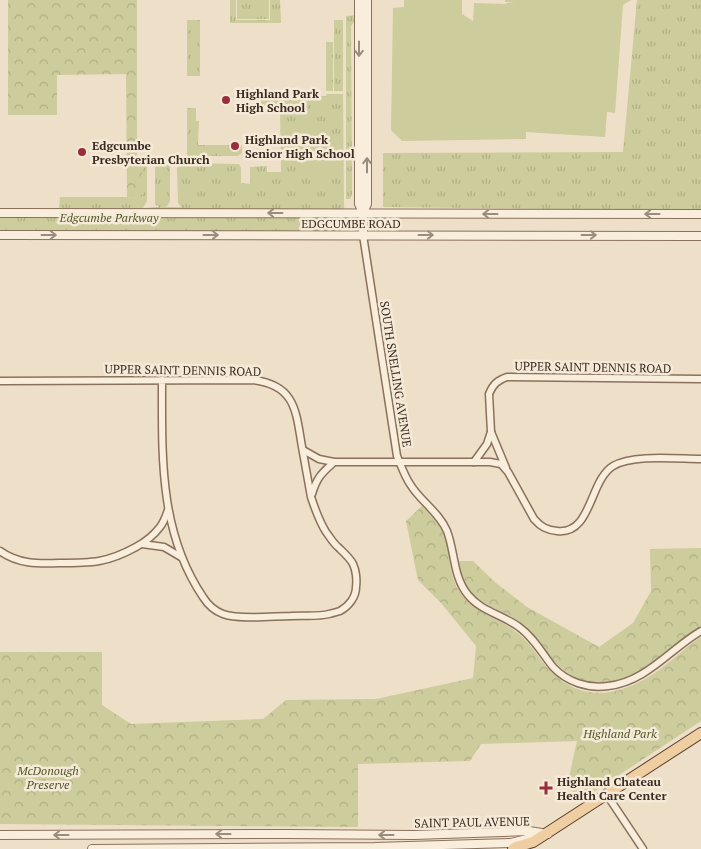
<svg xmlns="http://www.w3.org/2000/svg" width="701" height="849" font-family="'PT Serif',serif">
<defs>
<pattern id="grass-tufts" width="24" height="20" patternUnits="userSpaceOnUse" patternTransform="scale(1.25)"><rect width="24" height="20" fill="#cccc9c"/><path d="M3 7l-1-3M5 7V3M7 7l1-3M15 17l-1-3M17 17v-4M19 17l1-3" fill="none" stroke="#b0af86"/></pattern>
<pattern id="forest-crowns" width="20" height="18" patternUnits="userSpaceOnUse" patternTransform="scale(1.25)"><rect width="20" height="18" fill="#cccc9c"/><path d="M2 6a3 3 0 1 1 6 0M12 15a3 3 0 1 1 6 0" fill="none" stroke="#b0af86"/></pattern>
</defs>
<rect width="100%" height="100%" fill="#eedfc8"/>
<g fill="url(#grass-tufts)" fill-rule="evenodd">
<polygon points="230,0 236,0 236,20 270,20 270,0 280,0 281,23 230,23"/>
<rect x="237" y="0" width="32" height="19"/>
<polygon points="637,0 701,0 701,211 383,207 383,153 623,152"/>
<polygon points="355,15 355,21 351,26 352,194 350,199 346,199 346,16"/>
<rect x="187" y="20" width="13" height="56"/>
<rect x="334" y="20" width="9" height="71"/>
<rect x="326" y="42" width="7" height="49"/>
<path d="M 327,94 L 343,94 L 344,206 L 350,238 L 0,238 L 0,208 L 59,208 L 60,197 L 127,197 C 133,199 136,198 142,194 L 142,163 L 147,163 L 147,201 L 143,208 L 159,207 L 155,204 L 155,166 L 158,163 L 168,163 L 170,167 L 170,201 L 168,205 L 166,207 L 181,207 L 178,203 L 177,168 L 182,163 L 239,164 L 241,168 L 241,183 L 250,184 L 250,167 L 267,166 L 267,172 L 281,172 L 280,106 L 261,106 L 261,100 L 268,100 L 282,96 L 326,96 ZM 304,125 L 296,175 L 296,153 L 292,137 L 294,129 Z"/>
<polygon points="187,108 196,108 196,121 199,121 198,145 242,145 242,153 238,156 187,156"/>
</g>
<g fill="url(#forest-crowns)">
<path d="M 8,0 L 137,0 L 137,162 L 142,163 L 142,194 C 136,198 133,199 127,197 L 126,74 L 57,75 L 57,115 L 8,115 Z"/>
<path d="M 422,506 C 431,516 442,526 446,540 C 451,557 449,575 459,591 C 473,613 501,618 520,635 C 534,647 541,663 555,675 C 591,708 635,690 668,663 C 679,655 689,644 701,637 L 701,721 L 578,802 L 568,782 L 577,741 L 481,744 L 470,761 L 358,764 L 358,827 L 0,824 L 0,652 L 102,652 L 102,705 L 131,724 L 263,719 L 286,700 L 376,699 L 473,678 L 476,646 L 441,603 L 418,580 L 406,521 Z"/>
<path d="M 701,548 L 701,626 C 686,635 675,646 662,657 C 634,678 594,695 564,670 C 553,662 547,651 539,641 C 532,633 525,626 516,620 C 510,615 503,612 496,609 C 473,598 462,587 458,561 L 473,561 L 496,583 L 527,607 L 599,647 L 633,623 L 651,591 L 650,549 Z"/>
</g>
<g fill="#cccc9c">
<polygon points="404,0 462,0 462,14 473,21 474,3 506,4 506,3 515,2 505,2 505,0 631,0 623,5 615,113 607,112 605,137 526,132 526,139 402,141 391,130 393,8 404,7"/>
<polygon points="304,124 318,137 326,149 325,176 296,176 296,154 293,146 292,137 294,129"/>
</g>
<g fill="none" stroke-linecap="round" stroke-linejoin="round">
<g stroke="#8a715d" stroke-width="9">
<g id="minor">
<path d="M 363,235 L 397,456 C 401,465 404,475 410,484 C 420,501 439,512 447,531 C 455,552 453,577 468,595 C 481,611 503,615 519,627 C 533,637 542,653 553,667 C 567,682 588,689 608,686 C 646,682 670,649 701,631"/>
<path d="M 0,381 L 253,380 C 296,385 296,412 302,447 C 305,464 308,481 311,497 C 315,509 319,521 326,532 C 330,537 333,543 338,547 C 343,552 350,558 353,564 C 356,570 357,580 356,587 C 356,597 349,606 340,611 C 337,612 333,613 329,614 C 317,617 304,615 291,616 C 274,616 239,620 223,614 C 215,611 208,605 203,597 C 159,532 162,456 162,380"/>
<polyline points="491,432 506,468"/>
<path d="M 303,450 L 319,459 L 334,462 L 490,462 L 501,464 L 508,472 L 534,519 C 541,527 547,530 557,531 C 592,535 589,481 613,466 C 633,454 678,459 701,459"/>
<path d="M 474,462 L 487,444 L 491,432 L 489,394 C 493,384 498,380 507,377 L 701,379"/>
<path d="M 312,494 C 317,477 322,473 334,462"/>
<polyline points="142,544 164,547 181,557"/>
<path d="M 0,551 C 18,564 38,564 59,563 C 92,563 107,563 136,547 C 145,542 154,535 160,527 C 164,522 166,516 168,510"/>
<polyline points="607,795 643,849"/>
</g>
</g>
<g stroke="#8a715d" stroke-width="10">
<g id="tertiary">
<polyline points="359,0 359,204 363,213"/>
<polyline points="0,213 701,214"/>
<polyline points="0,235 701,236"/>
<polyline points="363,235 363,213 367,204 367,0"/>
<polyline points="0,835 288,834 414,835 529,831 548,834"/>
<polyline points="92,849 375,847 511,843 531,838"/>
</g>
</g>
<g stroke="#583f31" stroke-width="12">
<polyline id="primary" points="513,849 516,847 533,842 701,733"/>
</g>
<use href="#minor" stroke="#f9eddc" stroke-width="6"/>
<use href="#tertiary" stroke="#f9eddc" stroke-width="8"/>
<use href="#primary" stroke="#efcfa2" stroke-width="10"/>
</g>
<defs><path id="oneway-shaft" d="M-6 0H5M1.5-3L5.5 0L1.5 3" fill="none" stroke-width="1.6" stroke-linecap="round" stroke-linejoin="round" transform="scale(1.25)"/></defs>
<g stroke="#9a8c7e">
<use href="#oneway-shaft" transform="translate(359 49) rotate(90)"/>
<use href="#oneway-shaft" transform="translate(367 165) rotate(-90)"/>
<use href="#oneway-shaft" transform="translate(275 213) rotate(-180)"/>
<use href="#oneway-shaft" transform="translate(490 214) rotate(-180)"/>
<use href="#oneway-shaft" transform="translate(652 214) rotate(-180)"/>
<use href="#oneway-shaft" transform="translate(49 235)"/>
<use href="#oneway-shaft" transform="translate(211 235)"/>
<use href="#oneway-shaft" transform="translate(426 235)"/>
<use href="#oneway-shaft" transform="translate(589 235)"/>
<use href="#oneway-shaft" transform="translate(223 834) rotate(180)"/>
<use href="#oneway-shaft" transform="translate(61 835) rotate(180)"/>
<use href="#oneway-shaft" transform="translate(386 835) rotate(180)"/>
</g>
<g fill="#982e3a" stroke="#f5ead8" stroke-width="2">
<circle cx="226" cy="100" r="5"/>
<circle cx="235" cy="146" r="5"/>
<circle cx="82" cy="152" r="5"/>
<path d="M543.5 780.5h5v5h5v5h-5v5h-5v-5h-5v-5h5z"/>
</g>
<g text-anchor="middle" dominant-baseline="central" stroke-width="5" stroke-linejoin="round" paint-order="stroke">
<g font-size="12" font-weight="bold" fill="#3b2b21" stroke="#f5ead8" text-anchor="start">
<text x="236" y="93">Highland Park<tspan x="236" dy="14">High School</tspan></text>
<text x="245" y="139">Highland Park<tspan x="245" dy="14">Senior High School</tspan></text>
<text x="92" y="145">Edgcumbe<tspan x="92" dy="14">Presbyterian Church</tspan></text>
<text x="557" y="781">Highland Chateau<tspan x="557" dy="14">Health Care Center</tspan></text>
</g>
<g font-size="12" font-style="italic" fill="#505727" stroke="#f5ead8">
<text x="109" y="217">Edgcumbe Parkway</text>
<text x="620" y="733">Highland Park</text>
<text x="48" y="770">McDonough<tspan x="48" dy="14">Preserve</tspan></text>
</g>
<g font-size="12" fill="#3b2b21" stroke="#f5ead8">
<text x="351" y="223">EDGCUMBE ROAD</text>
<text transform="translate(593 367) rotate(1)">UPPER SAINT DENNIS ROAD</text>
<text transform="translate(183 370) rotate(1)">UPPER SAINT DENNIS ROAD</text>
<text transform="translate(396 374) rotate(81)">SOUTH SNELLING AVENUE</text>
<text transform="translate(472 822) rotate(-1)">SAINT PAUL AVENUE</text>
</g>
</g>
</svg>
